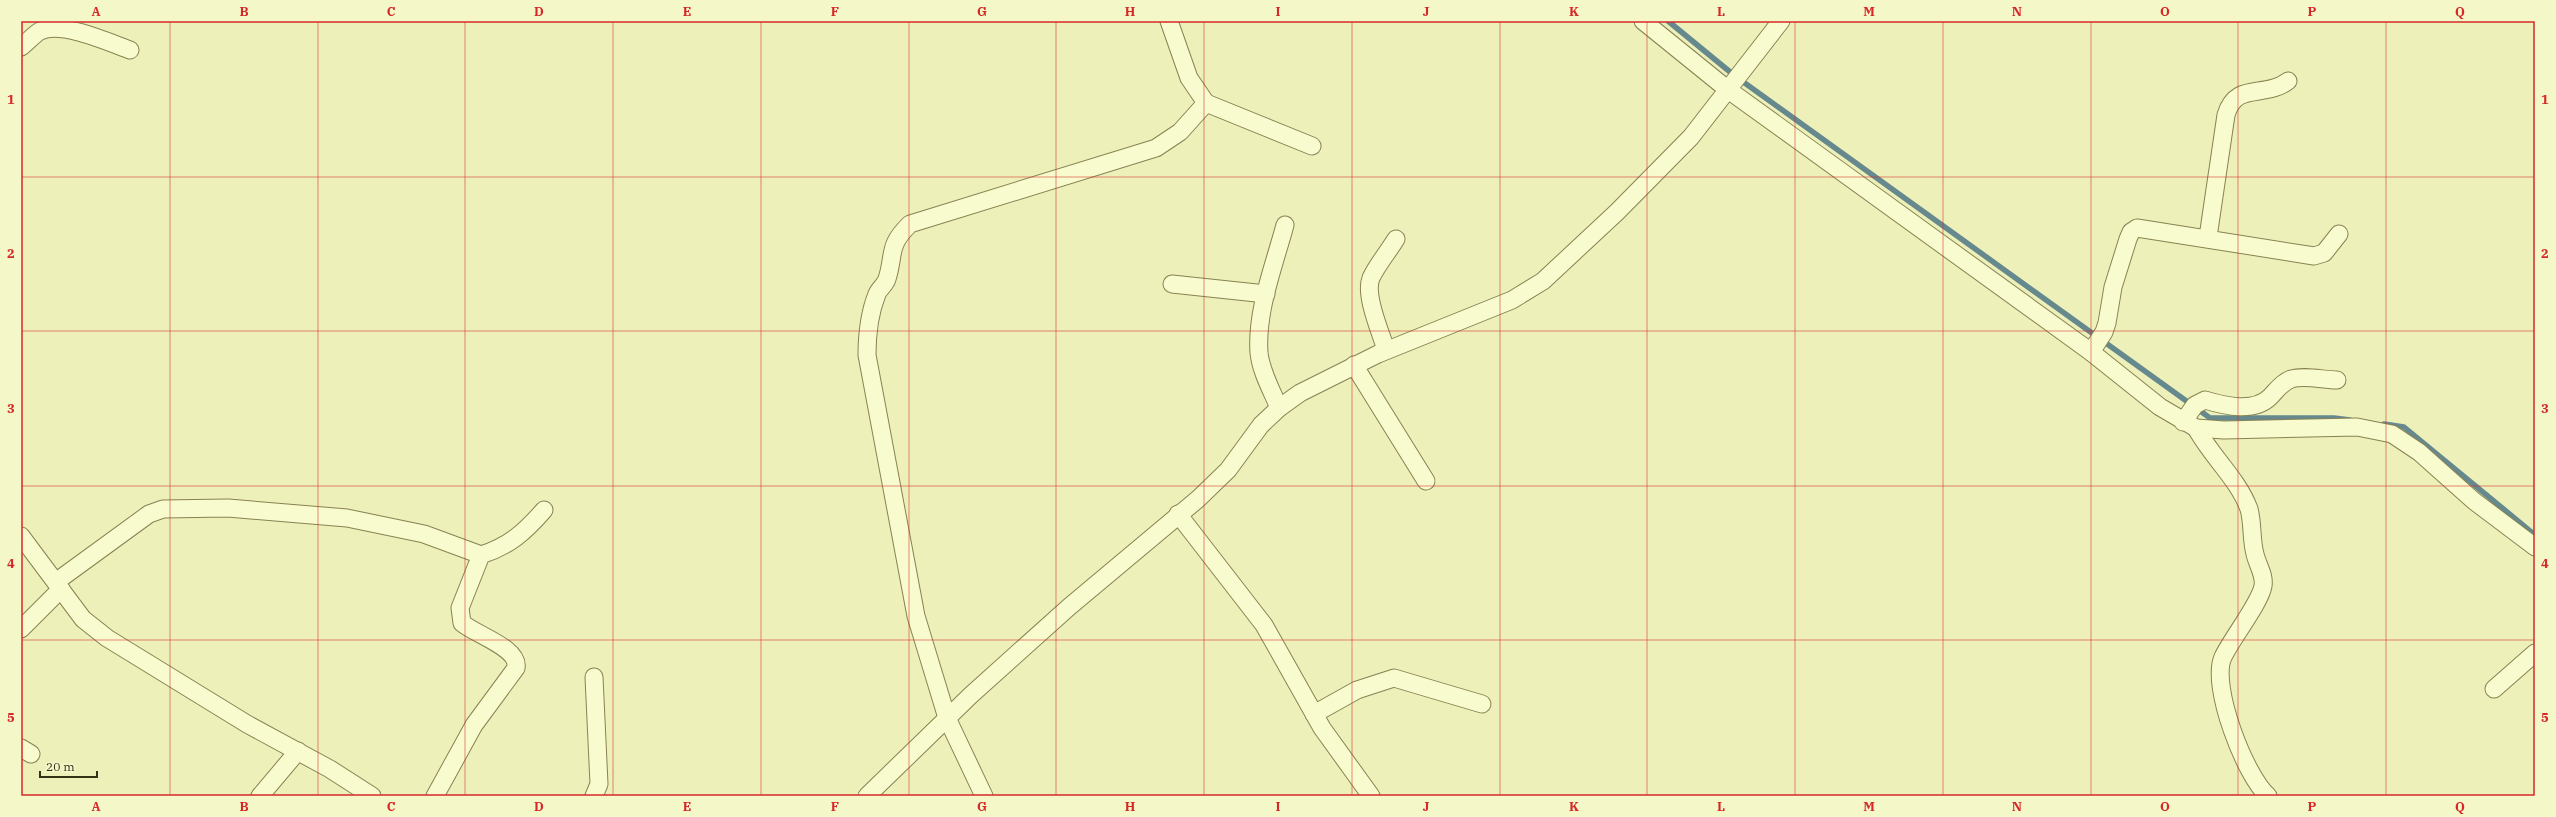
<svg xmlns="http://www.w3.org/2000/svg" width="2556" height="817" font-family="'IBM Plex Serif',serif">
<rect width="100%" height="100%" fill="#edf0b9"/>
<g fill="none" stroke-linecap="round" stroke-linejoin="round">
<g stroke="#66898e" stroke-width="5.5">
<polyline points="1668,21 1735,76 2210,418 2334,418 2350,420"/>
<polyline points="2384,424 2404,427 2535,535"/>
</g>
<g stroke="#888253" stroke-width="19">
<g id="street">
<polyline points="1169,21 1189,78 1206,103 1312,146"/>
<polyline points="1643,21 1727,89 2091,352 2160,407 2196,428 2224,430 2357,427 2392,434 2419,452 2474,501 2535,547"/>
<path d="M 21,47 C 27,43 33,35 40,31 C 62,21 108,42 130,50"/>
<path d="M 2208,237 L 2226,115 C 2236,81 2264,99 2288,81"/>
<polyline points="1172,284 1266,294"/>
<path d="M 1386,350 C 1381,333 1364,295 1371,278 C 1377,265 1388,252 1396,239"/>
<polyline points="2091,352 2104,332 2107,323 2113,287 2128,239 2131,232 2137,228 2314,256 2324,253 2339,234"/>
<polyline points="1354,365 1426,481"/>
<path d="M 1279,408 C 1272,391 1261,372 1259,353 C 1256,311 1274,266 1285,225"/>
<path d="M 2183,422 L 2195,405 L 2205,400 C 2225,406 2254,413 2270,397 C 2277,390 2281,383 2291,379 C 2304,375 2324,380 2337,380"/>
<path d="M 2196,428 C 2211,456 2238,479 2249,509 C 2253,523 2251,540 2255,554 C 2257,564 2265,575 2263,586 C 2260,603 2232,638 2223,657 C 2210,685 2245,776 2268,796"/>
<polyline points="1178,514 1264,625 1322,728 1371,796"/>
<polyline points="21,536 83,619 107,638 247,724 330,769 372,796"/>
<polyline points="57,581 149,514 163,509 228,508 347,518 424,534 481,555"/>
<polyline points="21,629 61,589"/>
<polyline points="2494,689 2535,653"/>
<polyline points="1314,714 1357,690 1394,678 1482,704"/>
<polyline points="21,748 31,754"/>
<polyline points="260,796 298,751"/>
<path d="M 435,796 L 474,725 L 516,668 C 520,648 476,635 462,623 L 460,608 L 481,555 C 509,546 525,532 544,510"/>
<polyline points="594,796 599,784 594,677"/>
<polyline points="867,796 971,695 1069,607 1198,499 1228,470 1261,425 1279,408 1300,393 1378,354 1512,300 1543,281 1617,212 1691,137 1781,21"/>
<path d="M 984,796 L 947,718 L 916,616 L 867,355 C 867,334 869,314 877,294 C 879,289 885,285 887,279 C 895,254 887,246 910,224 L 1156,148 L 1180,132 L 1206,103"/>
</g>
</g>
<use href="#street" stroke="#f8fbcd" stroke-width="17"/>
</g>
<path fill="none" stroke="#d62828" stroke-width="1" stroke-opacity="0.55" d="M 170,21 L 170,796M 318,21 L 318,796M 465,21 L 465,796M 613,21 L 613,796M 761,21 L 761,796M 909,21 L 909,796M 1056,21 L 1056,796M 1204,21 L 1204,796M 1352,21 L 1352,796M 1500,21 L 1500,796M 1647,21 L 1647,796M 1795,21 L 1795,796M 1943,21 L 1943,796M 2091,21 L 2091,796M 2238,21 L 2238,796M 2386,21 L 2386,796M 21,177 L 2535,177M 21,331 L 2535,331M 21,486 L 2535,486M 21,640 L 2535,640"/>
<rect width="2556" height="817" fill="none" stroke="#f4f8c9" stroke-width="44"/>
<path d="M40 771v6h57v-6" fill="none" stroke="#363119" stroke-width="2"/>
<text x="46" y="771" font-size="12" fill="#363119" stroke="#f4f8c9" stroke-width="3" paint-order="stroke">20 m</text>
<rect x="22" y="22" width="2512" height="773" fill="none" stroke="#d62828" stroke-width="1.5"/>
<g font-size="13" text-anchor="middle" font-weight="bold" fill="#d62828">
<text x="96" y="16">A</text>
<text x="244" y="16">B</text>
<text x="391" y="16">C</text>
<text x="539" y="16">D</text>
<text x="687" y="16">E</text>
<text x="835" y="16">F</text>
<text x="982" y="16">G</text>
<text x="1130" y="16">H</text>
<text x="1278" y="16">I</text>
<text x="1426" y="16">J</text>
<text x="1574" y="16">K</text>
<text x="1721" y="16">L</text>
<text x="1869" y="16">M</text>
<text x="2017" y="16">N</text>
<text x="2165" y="16">O</text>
<text x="2312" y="16">P</text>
<text x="2460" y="16">Q</text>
<text x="11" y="104">1</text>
<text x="2545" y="104">1</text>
<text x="11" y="258">2</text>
<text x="2545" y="258">2</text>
<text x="11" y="413">3</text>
<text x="2545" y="413">3</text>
<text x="11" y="568">4</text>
<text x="2545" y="568">4</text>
<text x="11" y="722">5</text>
<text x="2545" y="722">5</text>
<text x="96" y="811">A</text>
<text x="244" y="811">B</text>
<text x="391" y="811">C</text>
<text x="539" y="811">D</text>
<text x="687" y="811">E</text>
<text x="835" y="811">F</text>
<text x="982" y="811">G</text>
<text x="1130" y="811">H</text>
<text x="1278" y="811">I</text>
<text x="1426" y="811">J</text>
<text x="1574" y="811">K</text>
<text x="1721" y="811">L</text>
<text x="1869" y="811">M</text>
<text x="2017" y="811">N</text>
<text x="2165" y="811">O</text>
<text x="2312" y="811">P</text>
<text x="2460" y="811">Q</text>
</g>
</svg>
